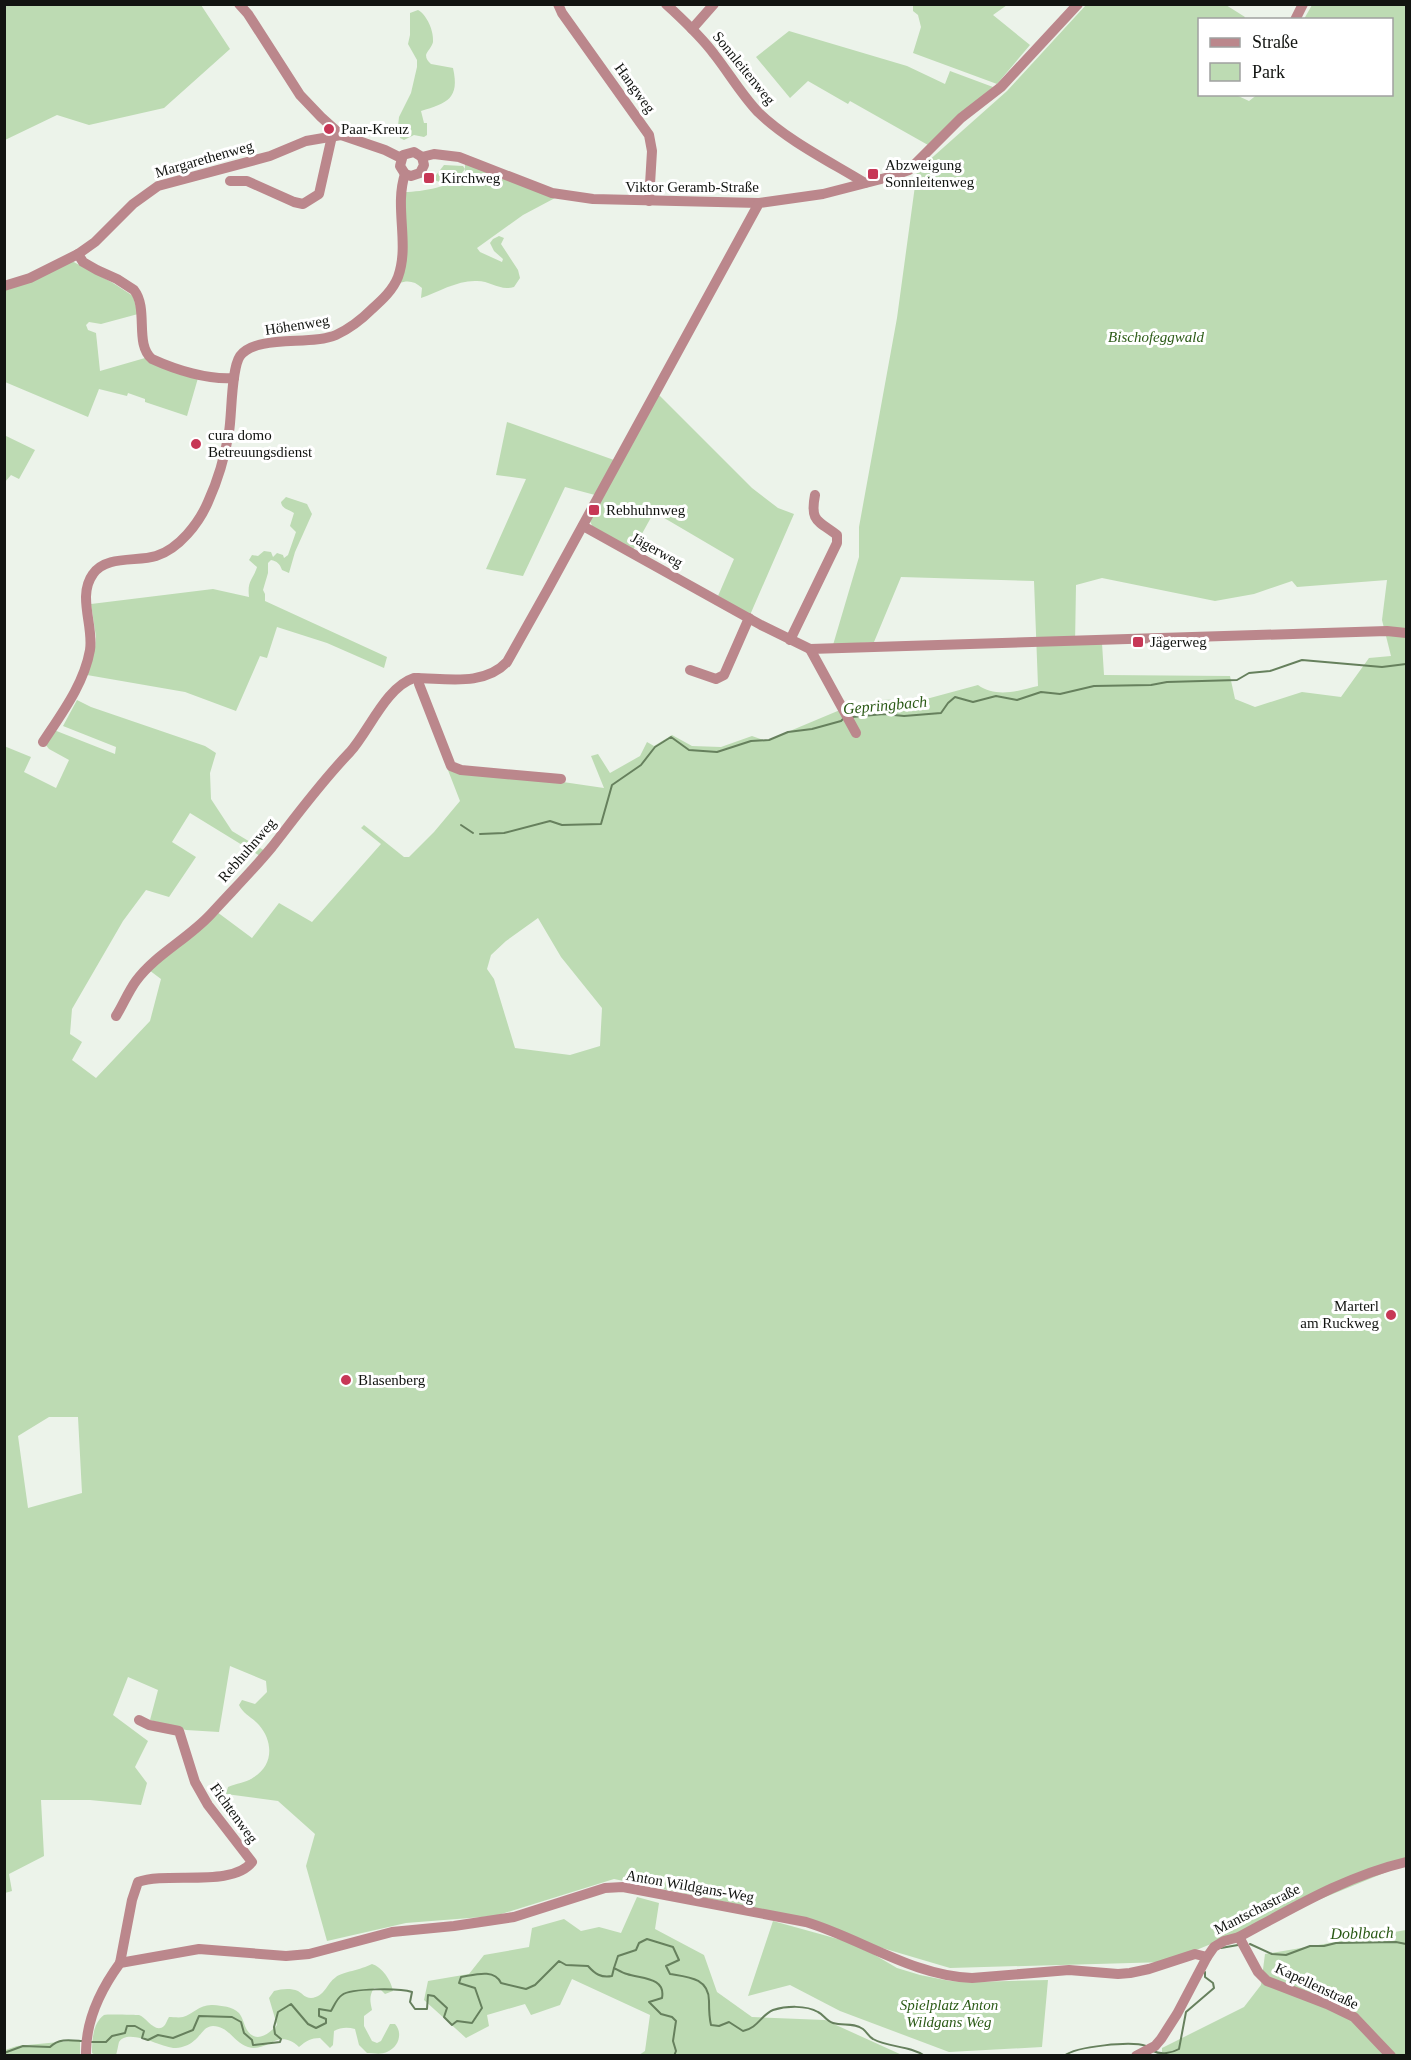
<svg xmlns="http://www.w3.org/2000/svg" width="1411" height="2060" font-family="Georgia,serif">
<rect width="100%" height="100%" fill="#ecf3ea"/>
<g fill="#bddbb3" fill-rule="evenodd">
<polygon points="4,5 201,5 230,49 164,108 89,125 57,115 5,140"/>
<polygon points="913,5 1007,5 993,15 1030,45 997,84 913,53 921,27 918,15 913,11"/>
<path d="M 1086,5 L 1226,5 L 1245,17 L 1244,19 L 1200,20 L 1200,94 L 1236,95 L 1249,101 L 1258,94 L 1392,94 L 1392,20 L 1304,19 L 1312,5 L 1406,5 L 1406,1864 L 1167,1962 L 950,1968 L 730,1903 L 614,1879 L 495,1916 L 406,1923 L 327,1941 L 306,1866 L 315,1834 L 278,1801 L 226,1794 L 228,1787 C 237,1783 246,1783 254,1777 C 274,1765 273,1741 259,1725 C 252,1717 243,1714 239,1705 L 242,1700 L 255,1704 L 267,1692 L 266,1681 L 230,1666 L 219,1732 L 186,1730 L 150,1720 L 158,1690 L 128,1677 L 113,1715 L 148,1741 L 135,1767 L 147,1783 L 141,1805 L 90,1800 L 41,1800 L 44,1856 L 9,1874 L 12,1891 L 5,1893 L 4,746 L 31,757 L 24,772 L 56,788 L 69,760 L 49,749 L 45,744 L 54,730 L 115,754 L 116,747 L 63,726 L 77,700 L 91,707 L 205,746 L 216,753 L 210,773 L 211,799 L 232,831 L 265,851 L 260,856 L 190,813 L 172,842 L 196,857 L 169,897 L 146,890 L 123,921 L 72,1009 L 70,1034 L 82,1042 L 72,1060 L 96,1078 L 150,1021 L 161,979 L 149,970 L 217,912 L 252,938 L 279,903 L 312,922 L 381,844 L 361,828 L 364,825 L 404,857 L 409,857 L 434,832 L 460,801 L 446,765 L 604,788 L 591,756 L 598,754 L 610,773 L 640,756 L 647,742 L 654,746 L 672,735 L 692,746 L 721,747 L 752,736 L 766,741 L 840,710 L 845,719 L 882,700 L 930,698 L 978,685 C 996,698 1018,691 1038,686 L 1034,581 L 901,577 L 874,642 L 833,645 L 859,557 L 859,527 L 897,318 L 917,171 L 1007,91 ZM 1102,578 L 1215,601 L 1254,594 L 1292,581 L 1297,587 L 1387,580 L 1382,620 L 1391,656 L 1369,658 L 1341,697 L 1302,692 L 1255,707 L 1235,699 L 1230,676 L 1104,675 L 1102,643 L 1075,645 L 1076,585 ZM 538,918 L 561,957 L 602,1008 L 600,1046 L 570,1055 L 515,1048 L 494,979 L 487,969 L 491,955 L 506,941 ZM 49,1417 L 78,1417 L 82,1493 L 28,1508 L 18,1436 Z"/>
<path d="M 418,10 C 427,15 434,31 433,42 C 432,47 427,51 426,55 C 426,59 428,61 431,64 L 453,68 C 460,99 447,103 421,111 L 424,123 L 427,123 L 427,135 L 424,137 L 414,135 L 404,140 L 400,138 L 398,126 L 399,117 L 411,93 L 417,67 L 417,60 L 408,44 L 410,35 L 410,13 Z"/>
<polygon points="789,31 907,66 945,84 950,71 993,87 928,145 850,101 848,104 808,81 790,98 756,57"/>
<path d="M 465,163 L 555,198 L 523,215 L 477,248 L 480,252 L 502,262 L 503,259 L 494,251 L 490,243 L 493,239 L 499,236 L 504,238 L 501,244 L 518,270 L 520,278 L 514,287 C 499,291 491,281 477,281 C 458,280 438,292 421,298 L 422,288 C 415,281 408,280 399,283 L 405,192 C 422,192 452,186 465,175 Z"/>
<polygon points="444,165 463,166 465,169 458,178 443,184 433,179"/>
<polygon points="70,260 113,283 133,296 138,314 101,324 89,322 86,325 88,330 96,333 100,371 145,358 198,378 187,416 145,402 145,399 128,393 127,396 99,389 88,417 5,382 4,286"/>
<polygon points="658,394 752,488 778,508 794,514 750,615 718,596 734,559 654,512 633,550 593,528 590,521"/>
<polygon points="507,422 614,460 595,495 565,487 523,576 486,569 526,479 496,475"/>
<polygon points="4,435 35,450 19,479 11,475 5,482"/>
<path d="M 286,497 L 307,504 L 312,514 L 295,552 L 289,573 L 282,570 C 280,564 277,561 271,560 L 268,563 L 268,573 L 263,590 L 265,594 L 265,601 L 387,657 L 384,668 L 327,643 L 277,627 L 267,658 L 260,656 L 236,711 L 185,692 L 87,675 L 95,648 L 96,637 L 91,604 L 213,589 L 249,597 C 247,580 253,580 257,567 L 249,560 L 252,555 L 258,556 L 264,551 L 271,552 L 273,557 L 277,553 L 283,555 L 284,558 L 288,555 L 296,532 L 290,526 L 294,513 C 288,509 282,509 281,502 Z"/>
<polygon points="637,1897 659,1903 655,1929 704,1955 717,1992 752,2017 825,2020 902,2055 639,2055 645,2051 650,2015 572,1979 560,2005 531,2015 525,2004 487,2015 489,2026 466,2038 424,2000 428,1981 469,1974 484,1955 529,1947 532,1928 564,1919 581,1931 599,1927 621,1933"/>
<polygon points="773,1921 856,1944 897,1968 920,1975 950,1981 972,1982 1048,1980 1042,2047 949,2052 840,2011 790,1985 748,1996"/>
<polygon points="1406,1930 1406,2055 1162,2056 1162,2048 1244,2007 1261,1985 1265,1954"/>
<path d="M 372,1964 C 382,1967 391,1980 393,1991 L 385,1994 L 380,1989 L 374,1988 C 369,1996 370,2001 372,2010 L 364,2016 L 364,2026 L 372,2041 L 377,2043 L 381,2041 L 390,2024 L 395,2024 C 403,2033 399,2047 387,2052 C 381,2055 373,2053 367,2053 L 359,2045 L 355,2029 C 348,2027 341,2027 334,2031 L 333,2045 L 330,2048 L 320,2038 C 311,2038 306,2041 299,2047 C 278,2027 268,2053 248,2047 C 234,2043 229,2026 213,2026 C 200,2026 200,2046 176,2048 C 164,2049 128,2027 119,2042 C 118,2046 117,2052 116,2055 L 95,2055 L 92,2053 C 92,2039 93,2023 104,2015 C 108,2014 137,2015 139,2015 C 146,2017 155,2034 164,2026 C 166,2024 167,2020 169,2017 C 173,2017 179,2018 183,2017 C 193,2014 200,2004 213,2005 C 222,2006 232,2006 239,2013 C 243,2018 244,2025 247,2030 C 256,2044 269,2034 277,2025 L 269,1998 L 274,1991 C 282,1989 290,1988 298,1991 C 303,1994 305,1998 311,1998 C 325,1997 326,1984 336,1977 C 342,1972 361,1970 372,1964 Z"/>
<polygon points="80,2040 80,2055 5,2055 5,2050 17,2046"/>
</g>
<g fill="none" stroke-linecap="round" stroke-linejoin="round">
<g stroke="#66805d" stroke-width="2">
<polyline points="852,717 884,714 904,716 941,713 948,703 955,697 973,702 996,696 1017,700 1041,692 1060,694 1094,686 1151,685 1167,682 1237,680 1249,673 1270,671 1302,660 1382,667 1406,664"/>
<polyline points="461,825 473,833"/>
<polyline points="480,834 504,833 550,821 562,825 601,824 612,785 641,765 655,747 671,737 689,750 717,752 751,741 769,740 788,732 812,729 841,721 844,718"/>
<polyline points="1250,1944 1272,1954 1286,1955 1310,1946 1324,1946 1336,1943 1396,1942 1406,1944"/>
<polyline points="1221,1948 1238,1945"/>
<path d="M 91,2042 L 106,2042 L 112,2036 L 125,2033 L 127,2026 L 135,2026 L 144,2031 L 142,2038 L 148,2040 L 158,2035 L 173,2038 L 193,2030 L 199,2016 L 232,2017 L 241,2022 L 244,2033 L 252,2040 L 253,2045 L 280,2042 L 281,2039 L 275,2034 L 274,2027 L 278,2012 L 291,2004 L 308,2024 L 316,2028 L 326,2023 L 326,2019 L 319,2016 L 319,2009 L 331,2011 C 334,2006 337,1998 342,1995 C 351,1988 400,1988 412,1992 L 410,2002 L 415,2009 L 427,2009 L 428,1995 L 434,1996 L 447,2008 L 444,2017 L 452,2025 L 457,2021 L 472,2023 L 482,2008 L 475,1988 L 459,1983 L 461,1977 C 474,1975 494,1968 501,1983 L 526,1989 L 535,1985 L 559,1961 L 566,1965 L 588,1966 C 595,1974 601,1978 612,1976 L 614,1968"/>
<path d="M 1153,2051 C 1161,2055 1172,2053 1179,2049 L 1186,2012 L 1214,1988 L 1213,1983 L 1205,1977 L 1205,1972"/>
<path d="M 4,2053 L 23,2046 L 50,2047 C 59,2038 70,2040 82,2041"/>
<polyline points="639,2056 653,2056"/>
<path d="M 674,2056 L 676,2051 L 673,2041 L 676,2021 L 672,2017 L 661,2014 L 649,2002 L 662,1998 C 666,1977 641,1979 627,1974 C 623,1973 618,1970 614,1968 L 618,1956 L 636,1950 L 639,1943 L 647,1939 L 673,1947 L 679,1960 L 666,1966 L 670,1974 C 688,1977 709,1978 709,2001 C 709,2010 709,2017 711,2025 L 719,2026 L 729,2022 L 743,2031 C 758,2028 761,2015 773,2010 C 786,2006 806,2005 818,2012 C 824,2015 826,2021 833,2023 C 844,2026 853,2022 863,2029 C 867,2032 869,2037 873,2039 C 889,2048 909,2045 925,2056"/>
<path d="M 1064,2056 C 1076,2046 1132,2041 1146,2046"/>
</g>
<g stroke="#bb878c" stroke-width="10">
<polyline points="239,4 248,14 300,95 321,117 341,135 385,150 401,158"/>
<polyline points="558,4 562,13 649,135 652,151 649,201"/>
<path d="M 666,4 C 683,20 700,35 714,54 C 729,73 741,94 758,112 C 788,141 829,161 865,183"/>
<polyline points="1295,20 1303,4"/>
<polyline points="692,29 714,4"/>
<polyline points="422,157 434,154 459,157 552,193 593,199 759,203 823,194 889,177 909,170 961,118 1001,87 1078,4"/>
<polyline points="405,174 400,166 403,155 414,152 422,157"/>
<polyline points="405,174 411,176 420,173 424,165 422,157"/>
<polyline points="230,181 247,181 294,202 303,204 319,194 332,136"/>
<path d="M 78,254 L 83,262 L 97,270 L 117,279 L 134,290 C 149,309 134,344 152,359 C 176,370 208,380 234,378"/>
<polyline points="4,286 30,278 78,254 95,242 133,204 158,186 270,156 306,141 341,135"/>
<polyline points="583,526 761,625 810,649 1324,633 1387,631 1406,633"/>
<path d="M 790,640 L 837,543 L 837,535 C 817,520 810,521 815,495"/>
<polyline points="810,649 856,733"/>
<polyline points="690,670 716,679 724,675 749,618"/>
<polyline points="418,678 419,684 451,766 461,770 561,779"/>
<path d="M 43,742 C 62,713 84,684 90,650 C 94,626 77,596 93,574 C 106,555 137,562 156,556 C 179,549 199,523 208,502 C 218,480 225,456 229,432 C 232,415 231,369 240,356 C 257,334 311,346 336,335 C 349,329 362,319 372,309 C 382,300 393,290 398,277 C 410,244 394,207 405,174"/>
<path d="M 116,1016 C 123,1005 128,992 136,981 C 156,954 188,939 211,914 C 231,892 253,870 272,847 C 297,815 321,782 350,752 C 369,731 386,687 414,678 C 445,678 484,687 507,662 L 548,589 L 759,203"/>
<polyline points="1239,1937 1258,1972 1267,1981 1327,2004 1354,2017 1391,2056"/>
<path d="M 120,1963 L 132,1900 L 138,1882 C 168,1871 232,1888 252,1862 L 208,1805 L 195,1782 L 179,1731 L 149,1725 L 139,1720"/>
<path d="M 86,2056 C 85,2021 101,1989 120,1963 L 199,1949 L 286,1956 L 309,1954 L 392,1932 L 454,1926 L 514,1917 L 605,1888 L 623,1887 L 806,1922 C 862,1939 913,1976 972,1978 L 1069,1970 L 1118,1974 L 1130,1973 L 1149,1969 L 1195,1954 L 1207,1957"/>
<path d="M 1136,2056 L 1155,2046 L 1161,2039 L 1177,2014 L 1207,1957 L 1214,1947 L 1224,1941 L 1239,1937 C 1293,1908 1346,1876 1406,1862"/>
</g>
</g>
<g fill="#c73756" stroke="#fff" stroke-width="2">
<circle cx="329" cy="129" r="6"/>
<rect x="867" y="168" width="12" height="12" rx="3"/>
<rect x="423" y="172" width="12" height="12" rx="3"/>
<circle cx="196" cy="444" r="6"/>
<rect x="588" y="504" width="12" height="12" rx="3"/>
<rect x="1132" y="636" width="12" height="12" rx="3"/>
<circle cx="1391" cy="1315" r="6"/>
<circle cx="346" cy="1380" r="6"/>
</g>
<g text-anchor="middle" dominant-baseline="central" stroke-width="6" stroke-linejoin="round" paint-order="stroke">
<g font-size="15" fill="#121411" stroke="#fff">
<text transform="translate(744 68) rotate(51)">Sonnleitenweg</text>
<text transform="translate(635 88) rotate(54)">Hangweg</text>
<text transform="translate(204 159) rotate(-16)">Margarethenweg</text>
<text x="692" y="187">Viktor Geramb-Straße</text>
<text transform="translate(297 325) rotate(-9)">Höhenweg</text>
<text transform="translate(657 550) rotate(29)">Jägerweg</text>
<text transform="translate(247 850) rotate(-49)">Rebhuhnweg</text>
<text transform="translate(234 1813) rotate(54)">Fichtenweg</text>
<text transform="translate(690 1886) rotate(10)">Anton Wildgans-Weg</text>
<text transform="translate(1257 1909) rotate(-27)">Mantschastraße</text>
<text transform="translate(1317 1986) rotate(25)">Kapellenstraße</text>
</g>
<g font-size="15" fill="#121411" stroke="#fff" text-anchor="start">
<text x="341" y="129">Paar-Kreuz</text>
<text x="885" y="165">Abzweigung<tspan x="885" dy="17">Sonnleitenweg</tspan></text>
<text x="441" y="178">Kirchweg</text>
<text x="208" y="435">cura domo<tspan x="208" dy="17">Betreuungsdienst</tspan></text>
<text x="606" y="510">Rebhuhnweg</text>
<text x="1150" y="642">Jägerweg</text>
<text x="1379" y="1306" text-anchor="end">Marterl<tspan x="1379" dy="17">am Ruckweg</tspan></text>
<text x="358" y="1380">Blasenberg</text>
</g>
<g font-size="15" font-style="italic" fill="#2c5b17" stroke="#fff">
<text x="1156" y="337">Bischofeggwald</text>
<text x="949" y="2005">Spielplatz Anton<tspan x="949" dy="17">Wildgans Weg</tspan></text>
</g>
<g font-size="16" font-style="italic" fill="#2b5a16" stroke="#fff">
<text transform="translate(885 705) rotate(-5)">Gepringbach</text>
<text transform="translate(1362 1933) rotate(-1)">Doblbach</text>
</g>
</g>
<rect width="1411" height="2060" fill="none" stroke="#121411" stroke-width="12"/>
<rect x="1198" y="18" width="195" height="78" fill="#ffffff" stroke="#a0a1a0" stroke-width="1.5"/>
<rect x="1210" y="38" width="30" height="9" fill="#bb878c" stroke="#a0a1a0" stroke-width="1.5"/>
<text x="1252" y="48" font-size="18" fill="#121411">Straße</text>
<rect x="1210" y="63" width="30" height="18" fill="#bddbb3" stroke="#a0a1a0" stroke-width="1.5"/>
<text x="1252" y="78" font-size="18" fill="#121411">Park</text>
</svg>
